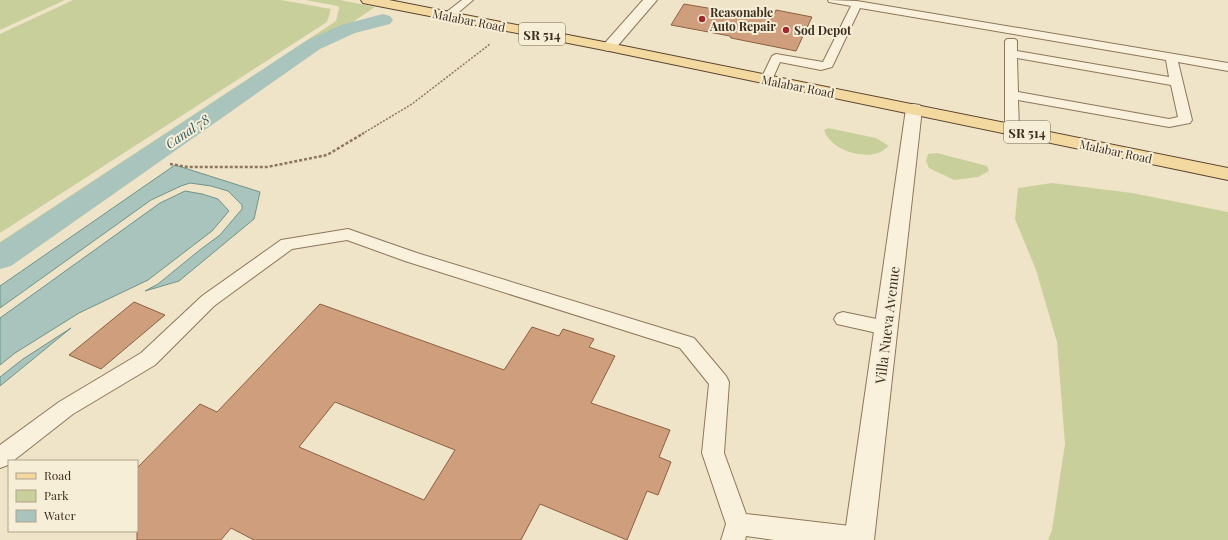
<svg xmlns="http://www.w3.org/2000/svg" width="1228" height="540" font-family="'Playfair Display',serif">
<rect width="100%" height="100%" fill="#f0e4c8"/>
<g fill="#c9cf9b">
<polygon points="0,0 65,0 0,30"/>
<polygon points="73,0 281,0 331,9 327,22 0,233 0,34"/>
<polygon points="305,0 340,0 375,7 38,238 35,237 0,260 0,242 336,21 339,8 338,6"/>
<path d="M 828,128 L 876,138 L 889,146 C 886,148 882,152 878,153 C 860,159 830,149 824,130 Z"/>
<polygon points="937,153 987,166 989,171 978,177 954,180 929,168 926,161 928,154"/>
<polygon points="1052,183 1132,193 1228,212 1228,540 1048,540 1052,530 1065,444 1057,342 1036,270 1015,219 1018,188"/>
</g>
<g fill="#a9c4bc" stroke="#6f938a">
<polygon points="175,165 260,192 254,219 179,281 145,291 158,284 201,249 220,235 242,209 242,205 228,191 211,186 190,183 181,186 151,200 0,308 0,286"/>
<polygon points="185,191 202,194 218,199 229,211 212,231 148,280 79,313 15,353 0,365 0,318 160,203"/>
<polygon points="71,328 0,386 0,377 23,359"/>
</g>
<g fill="none" stroke-linecap="round" stroke-linejoin="round">
<polygon fill="#a9c4bc" fill-rule="evenodd" points="383,14 390,16 393,20 390,24 355,33 320,49 11,266 0,269 0,243 306,41 341,25"/>
</g>
<g fill="#cf9f7d" stroke="#8d5f41" fill-rule="evenodd">
<polygon points="684,4 772,19 776,10 812,17 796,51 731,38 730,36 671,25"/>
<polygon points="134,302 165,315 101,369 69,355"/>
<path d="M 320,304 L 504,370 L 532,327 L 559,336 L 563,329 L 594,339 L 589,347 L 615,356 L 591,403 L 670,430 L 659,457 L 671,462 L 658,495 L 647,491 L 627,540 L 540,504 L 521,540 L 254,540 L 231,528 L 221,540 L 137,540 L 137,468 L 200,404 L 217,412 ZM 335,402 L 455,450 L 424,500 L 299,447 Z"/>
</g>
<g fill="none" stroke-linecap="round" stroke-linejoin="round">
<g stroke="#8d765c" stroke-width="2">
<g id="lane">
<polygon points="462,0 473,0 452,18 444,18 443,16 444,14"/>
<path d="M 828,0 L 857,1 L 1228,63 L 1228,71 L 1178,62 L 1192,120 L 1190,123 L 1169,127 L 1018,100 L 1019,129 L 1017,132 L 1007,132 L 1005,129 L 1005,41 L 1007,39 L 1015,39 L 1017,41 L 1017,51 L 1169,77 L 1166,60 L 860,8 L 832,67 L 821,70 L 780,62 L 771,82 L 763,82 L 761,79 L 772,56 L 776,54 L 823,62 L 851,6 L 829,2 ZM 1017,58 L 1171,85 L 1178,117 L 1169,119 L 1018,92 Z"/>
<polygon points="348,229 417,253 694,338 726,376 729,382 724,453 746,514 859,527 867,531 870,540 774,540 746,536 745,540 721,540 726,524 702,453 709,384 680,348 405,261 347,240 292,249 214,306 155,365 73,414 13,461 9,461 8,465 0,468 0,445 59,402 141,353 202,296 281,240"/>
<polygon points="843,312 886,321 893,323 895,328 893,333 886,335 837,324 834,319 837,314"/>
</g>
</g>
<g stroke="#8d765c" stroke-width="2">
<g id="street">
<polygon points="643,0 657,0 614,50 609,51 604,50 602,47 604,44"/>
<polygon points="914,104 920,105 922,109 874,540 844,540 906,109 908,105"/>
</g>
</g>
<g stroke="#5b4430" stroke-width="2">
<polygon id="primary" points="361,0 389,0 609,43 1228,168 1228,180 609,51 368,4 363,3"/>
</g>
<polyline stroke="#8d765c" stroke-width="1.5" stroke-dasharray="2 1.5" stroke-linecap="butt" points="362,134 412,104 490,44"/>
<polyline stroke="#8d765c" stroke-width="2.5" stroke-dasharray="3 2" stroke-linecap="butt" points="170,164 188,167 267,167 327,155 364,133"/>
<use href="#lane" fill="#faf1dc" fill-rule="evenodd"/>
<use href="#street" fill="#faf1dc" fill-rule="evenodd"/>
<use href="#primary" fill="#f3d9a0" fill-rule="evenodd"/>
</g>
<g fill="#9e2a2b" stroke="#f7eed8" stroke-width="1.5">
<circle cx="702" cy="19" r="4"/>
<circle cx="786" cy="30" r="4"/>
</g>
<g text-anchor="middle" dominant-baseline="central" stroke-width="4" stroke-linejoin="round" paint-order="stroke">
<g font-size="12" font-weight="bold" fill="#3d2e20" stroke="#f7eed8" text-anchor="start">
<text x="710" y="12">Reasonable<tspan x="710" dy="14">Auto Repair</tspan></text>
<text x="794" y="30">Sod Depot</text>
</g>
<g font-size="12" fill="#3d2e20" stroke="#f7eed8">
<text transform="translate(469 20) rotate(11)">Malabar Road</text>
<text transform="translate(798 86) rotate(11)">Malabar Road</text>
<text transform="translate(1116 151) rotate(12)">Malabar Road</text>
</g>
<g fill="#f7eed8" stroke="#756857" stroke-width="1">
<rect x="519" y="23" width="46" height="22" rx="3"/>
<rect x="1004" y="121" width="46" height="22" rx="3"/>
</g>
<g font-size="13" font-weight="bold" fill="#3d2e20">
<text x="542" y="34">SR 514</text>
<text x="1027" y="132">SR 514</text>
</g>
<g font-size="13" font-style="italic" fill="#2f5d5a" stroke="#f7eed8">
<text transform="translate(187 131) rotate(-34)">Canal 78</text>
</g>
<g font-size="14" fill="#3d2e20" stroke="#f7eed8">
<text transform="translate(887 325) rotate(-83)">Villa Nueva Avenue</text>
</g>
</g>
<rect x="8" y="460" width="130" height="72" fill="#f7eed8" stroke="#ada18e"/>
<rect x="16" y="473" width="20" height="6" fill="#f3d9a0" stroke="#ada18e"/>
<text x="44" y="480" font-size="12" fill="#3d2e20">Road</text>
<rect x="16" y="490" width="20" height="12" fill="#c9cf9b" stroke="#ada18e"/>
<text x="44" y="500" font-size="12" fill="#3d2e20">Park</text>
<rect x="16" y="510" width="20" height="12" fill="#a9c4bc" stroke="#ada18e"/>
<text x="44" y="520" font-size="12" fill="#3d2e20">Water</text>
</svg>
